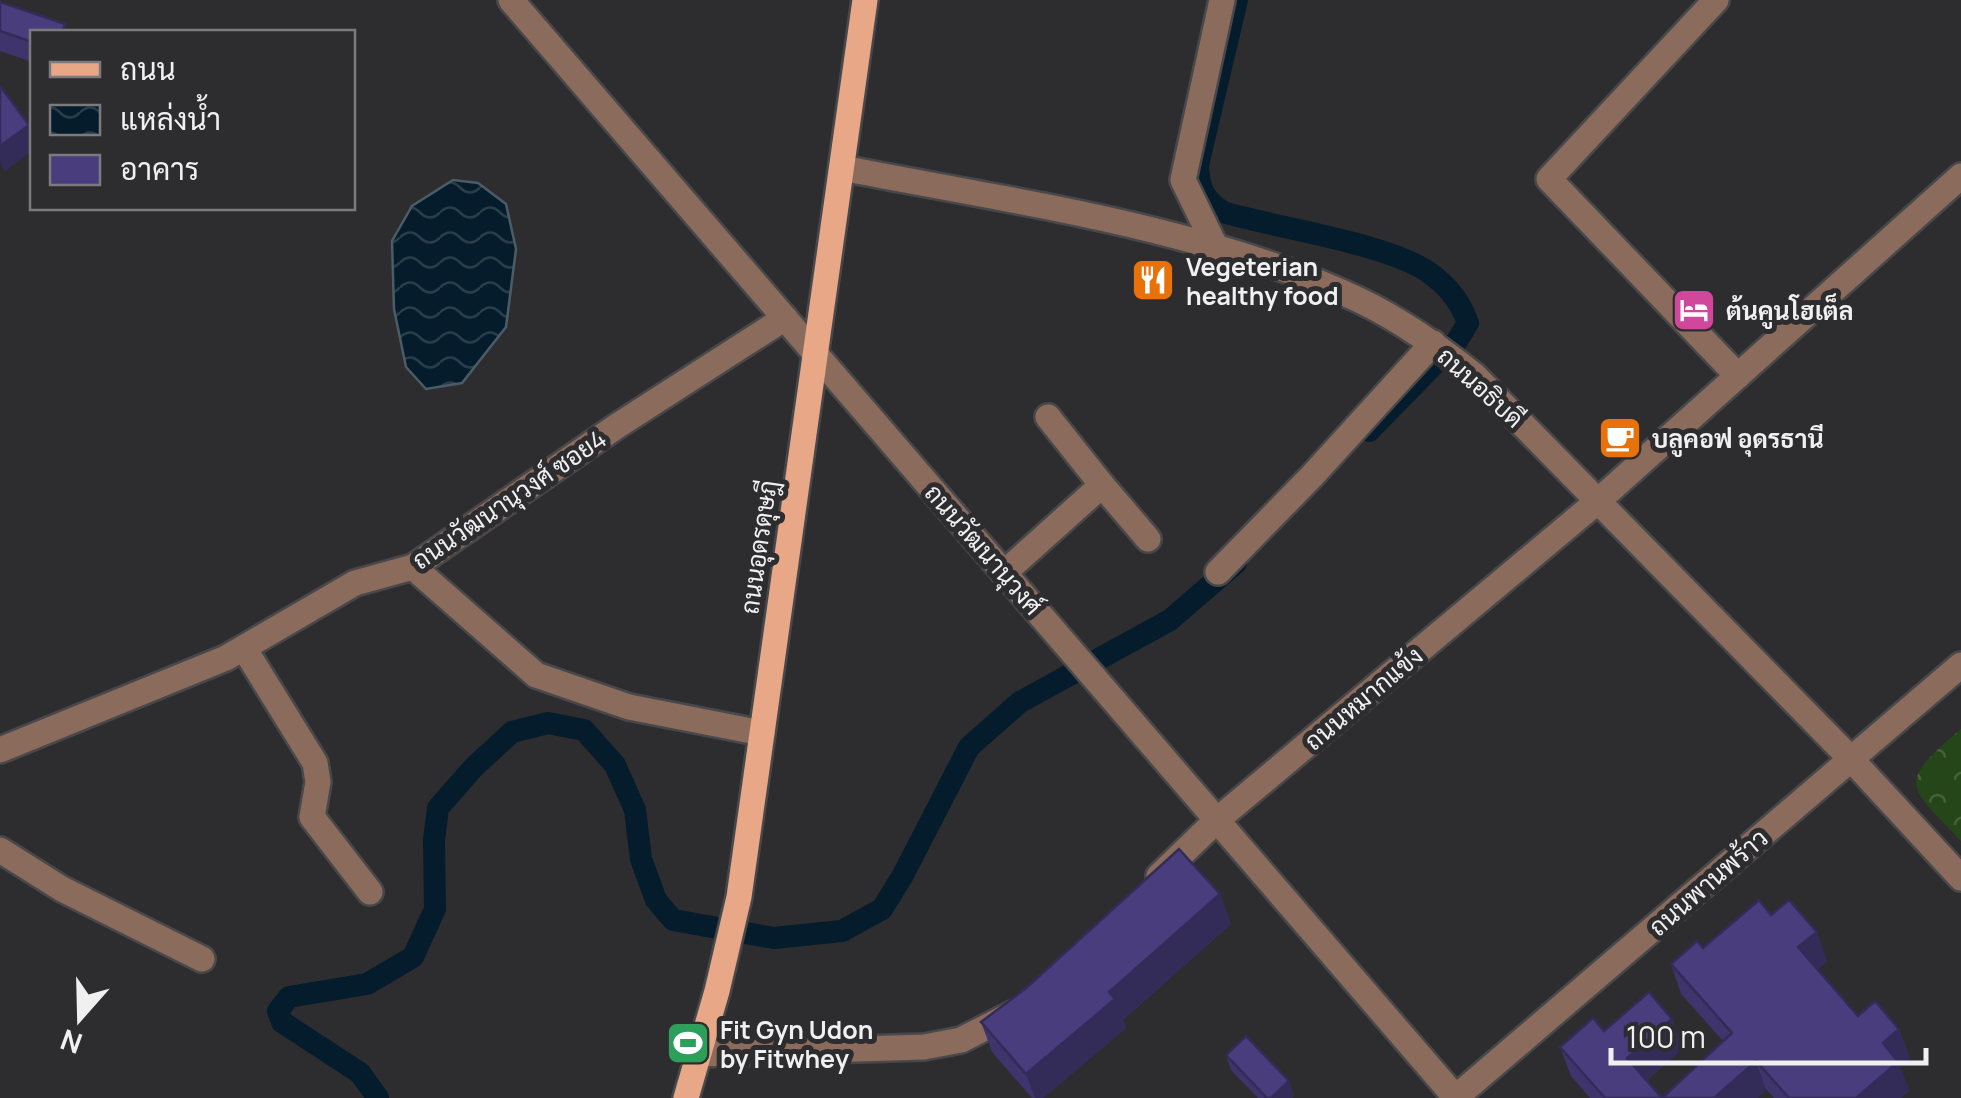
<svg xmlns="http://www.w3.org/2000/svg" width="1961" height="1098" font-family="Manrope,Sarabun,sans-serif">
<defs>
<pattern id="forest-crowns" width="20" height="18" patternUnits="userSpaceOnUse" patternTransform="scale(2.5)"><rect width="20" height="18" fill="#254618"/><path d="M2 6a3 3 0 1 1 6 0M12 15a3 3 0 1 1 6 0" fill="none" stroke="#45613a"/></pattern>
<pattern id="water-waves" width="16" height="10" patternUnits="userSpaceOnUse" patternTransform="scale(2.5)"><rect width="16" height="10" fill="#041c2b"/><path d="M0 5q4-4 8 0t8 0" fill="none" stroke="#293d4a"/></pattern>
</defs>
<rect width="100%" height="100%" fill="#2d2d30"/>
<path fill="url(#forest-crowns)" d="M 1961,729 L 1961,841 C 1906,783 1897,784 1961,729 Z"/>
<polygon fill="url(#water-waves)" stroke="#4b5c66" stroke-width="2.5" points="453,180 478,183 506,204 516,249 506,327 462,383 426,389 406,367 394,309 392,241 412,206"/>
<g fill="none" stroke-linecap="round" stroke-linejoin="round">
<g stroke="#041c2b" stroke-width="22">
<path d="M 1237,0 L 1198,165 C 1199,188 1203,199 1223,212 C 1276,228 1392,244 1431,274 C 1449,287 1461,303 1468,323 L 1457,341 L 1369,431"/>
<polyline points="378,1098 360,1073 282,1022 278,1011 289,997 367,984 413,957 435,909 434,840 438,808 474,767 512,732 548,723 584,730 615,765 635,810 641,859 656,900 673,920 774,938 842,931 882,909 903,875 969,747 1020,702 1170,620 1236,563"/>
</g>
<g stroke="#48484b" stroke-width="30">
<g id="minor">
<polyline points="511,0 1456,1098"/>
<polyline points="1716,0 1549,179 1738,376"/>
<path d="M 842,168 C 1009,201 1204,227 1359,300 C 1401,320 1438,347 1474,375 L 1851,759 L 1961,878"/>
<polyline points="1216,248 1183,180 1222,0"/>
<polyline points="1102,485 1148,539"/>
<polyline points="413,567 536,675 629,707 762,733"/>
<polyline points="1218,572 1312,476 1433,343"/>
<polyline points="1004,573 1102,485 1048,417"/>
<polyline points="244,648 315,763 318,782 312,817 370,892"/>
<polyline points="0,750 226,658 355,583 413,567 617,426 785,318"/>
<polyline points="0,850 62,889 202,959"/>
<polyline points="1159,876 1217,820 1598,501 1961,176"/>
<polyline points="699,1054 924,1047 961,1040 1014,1013"/>
<polyline points="1455,1098 1961,665"/>
</g>
</g>
<g stroke="#48484b" stroke-width="30">
<polyline id="major" points="686,1098 717,991 739,897 865,0"/>
</g>
<use href="#minor" stroke="#8b6b5b" stroke-width="25"/>
<use href="#major" stroke="#e8a787" stroke-width="25"/>
</g>
<g fill="#3f346c">
<polygon points="0,2 32,32 32,62 0,51"/>
<polygon points="1220,894 1231,924 1123,1020 1126,1028 1043,1098 1032,1098 992,1052 981,1022 1025,989"/>
<polygon points="1771,915 1827,961 1817,970 1858,1016 1899,1029 1910,1059 1900,1067 1909,1091 1901,1098 1774,1098 1681,994 1671,964"/>
<polygon points="1604,1031 1683,1048 1647,1080 1662,1098 1590,1098 1571,1076 1560,1047"/>
<polygon points="1226,1055 1289,1081 1294,1096 1292,1098 1258,1098 1231,1070"/>
</g>
<g fill="#332b58">
<polygon points="29,125 32,135 32,151 4,172 0,161 0,146"/>
<polygon points="1220,894 1231,924 1123,1020 1126,1028 1043,1098 1035,1098 1026,1074 1109,992"/>
<polygon points="1817,932 1827,961 1809,977 1798,947"/>
<polygon points="1672,1019 1683,1048 1638,1087 1627,1058"/>
<polygon points="1899,1029 1910,1059 1900,1067 1909,1091 1901,1098 1856,1098 1883,1043"/>
<polygon points="1756,1061 1766,1090 1758,1098 1714,1098"/>
<polygon points="1289,1081 1294,1096 1292,1098 1271,1098"/>
</g>
<g fill="#493d7d" stroke="#332b58" stroke-width="2.5">
<polygon points="0,2 65,24 62,32 32,32 32,42 0,31"/>
<polygon points="0,86 29,125 0,146"/>
<polygon points="1179,849 1220,894 1109,992 1115,999 1026,1074 981,1022 1025,989"/>
<polygon points="1759,900 1771,915 1789,900 1817,932 1798,947 1858,1016 1875,1001 1899,1029 1883,1043 1898,1062 1856,1098 1789,1098 1756,1061 1714,1098 1662,1098 1732,1033 1671,964 1697,941 1703,948"/>
<polygon points="1649,992 1672,1019 1627,1058 1662,1098 1605,1098 1560,1047 1593,1018 1604,1031"/>
<polygon points="1246,1036 1289,1081 1271,1098 1267,1098 1226,1055"/>
</g>
<defs>
<g id="restaurant-square" transform="scale(2.25)"><rect x="-9" y="-9" width="18" height="18" rx="4" fill="#e8710a" stroke="#2d2d30"/><path d="M-5-6h1v4h1v-4h1v4h1v-4h1v5L-1.5 .5V6h-2V.5L-5-1ZM5-6V6H3V1.5H1.5Q1.5-4 5-6Z" fill="#fff"/></g>
<g id="hotel-square" transform="scale(2.25)"><rect x="-9" y="-9" width="18" height="18" rx="4" fill="#d1479c" stroke="#2d2d30"/><path d="M-6-4.5h1.5V1H6V5H4.5V3h-9V5H-6ZM-4 0a1.8 1.8 0 1 1 3.6 0ZM.5 0V-2.5h3Q6-2.5 6 0Z" fill="#fff"/></g>
<g id="cafe-square" transform="scale(2.25)"><rect x="-9" y="-9" width="18" height="18" rx="4" fill="#e8710a" stroke="#2d2d30"/><path d="M-5.5-4.5H6V0H3Q3 3.5 0 3.5H-2.5Q-5.5 3.5-5.5 0ZM3-3.2v2h1.7v-2ZM-6 4.5H4V6H-6Z" fill="#fff"/></g>
<g id="stadium-square" transform="scale(2.25)"><rect x="-9" y="-9" width="18" height="18" rx="4" fill="#2e9e5b" stroke="#2d2d30"/><path d="M0-5a6.5 5 0 1 0 0 10a6.5 5 0 1 0 0-10ZM-3.5-1.8h7v3.6h-7Z" fill="#fff"/></g>
</defs>
<g fill-rule="evenodd">
<use href="#restaurant-square" x="1153" y="280"/>
<use href="#hotel-square" x="1694" y="310"/>
<use href="#cafe-square" x="1620" y="438"/>
<use href="#stadium-square" x="688" y="1043"/>
</g>
<g text-anchor="middle" dominant-baseline="central" stroke-width="10" stroke-linejoin="round" paint-order="stroke">
<g font-size="25" font-weight="bold" fill="#f0f0f1" stroke="#2d2d30" text-anchor="start">
<text x="1186" y="266">Vegeterian<tspan x="1186" dy="29">healthy food</tspan></text>
<text x="1726" y="310">ต้นคูนโฮเต็ล</text>
<text x="1652" y="438">บลูคอฟ อุดรธานี</text>
<text x="720" y="1029">Fit Gyn Udon<tspan x="720" dy="29">by Fitwhey</tspan></text>
</g>
<g font-size="25" fill="#f0f0f1" stroke="#2d2d30">
<text transform="translate(1481 387) rotate(42)">ถนนอธิบดี</text>
<text transform="translate(509 499) rotate(-34)">ถนนวัฒนานุวงศ์ ซอย4</text>
<text transform="translate(758 547) rotate(-82)">ถนนอุดรดุษฎี</text>
<text transform="translate(984 549) rotate(49)">ถนนวัฒนานุวงศ์</text>
<text transform="translate(1363 698) rotate(-40)">ถนนหมากแข้ง</text>
<text transform="translate(1708 882) rotate(-41)">ถนนพานพร้าว</text>
</g>
</g>
<rect x="30" y="30" width="325" height="180" fill="#2d2d30" stroke="#7b7b7d" stroke-width="2.5"/>
<rect x="50" y="62" width="50" height="15" fill="#e8a787" stroke="#7b7b7d" stroke-width="2.5"/>
<text x="120" y="80" font-size="30" fill="#f0f0f1">ถนน</text>
<rect x="50" y="105" width="50" height="30" fill="url(#water-waves)" stroke="#7b7b7d" stroke-width="2.5"/>
<text x="120" y="130" font-size="30" fill="#f0f0f1">แหล่งน้ำ</text>
<rect x="50" y="155" width="50" height="30" fill="#493d7d" stroke="#7b7b7d" stroke-width="2.5"/>
<text x="120" y="180" font-size="30" fill="#f0f0f1">อาคาร</text>
<g transform="translate(80 1018) rotate(200)" stroke="#2d2d30" stroke-width="8" paint-order="stroke">
<path d="M0-8L18 38L0 25L-18 38Z" fill="#f0f0f1"/>
<text y="-15" font-size="28" font-weight="bold" text-anchor="middle" fill="#f0f0f1">N</text>
</g>
<path d="M1611 1048v15h315v-15" fill="none" stroke="#f0f0f1" stroke-width="5"/>
<text x="1626" y="1048" font-size="30" fill="#f0f0f1" stroke="#2d2d30" stroke-width="8" paint-order="stroke">100 m</text>
</svg>
